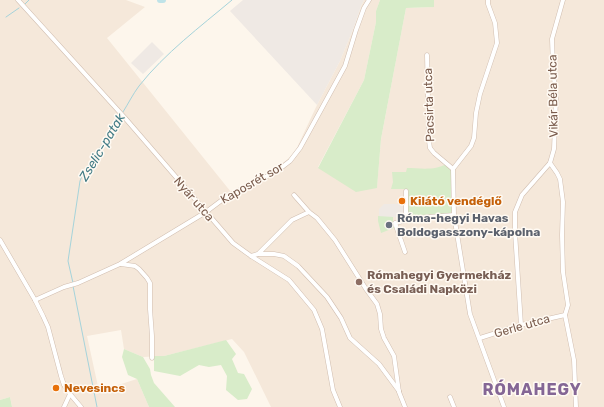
<svg xmlns="http://www.w3.org/2000/svg" width="604" height="407" font-family="Rubik,sans-serif">
<rect width="100%" height="100%" fill="#fdf6ec"/>
<polygon fill="#f5e8da" points="0,0 126,0 145,7 107,38 231,192 249,182 273,171 294,154 317,105 340,61 354,27 361,6 364,0 380,0 376,11 376,22 364,80 318,167 377,187 381,139 406,8 433,7 434,0 604,0 604,407 271,407 244,352 232,339 164,356 143,357 124,349 121,330 87,336 99,391 137,379 149,407 12,407 10,397 0,400"/>
<g fill="#efe9e4">
<polygon points="243,0 364,0 361,6 354,27 340,61 317,105 230,11"/>
<polygon points="152,42 164,54 143,74 131,63"/>
<polygon points="384,204 404,204 404,217 379,217 379,209"/>
</g>
<g fill="#d8ecc9">
<polygon points="380,0 434,0 434,7 406,8 381,139 377,188 356,192 318,168 364,80 376,22 376,11"/>
<path d="M 446,164 L 451,170 L 452,211 L 449,214 L 423,215 L 408,218 L 408,189 L 391,189 L 393,182 L 392,172 L 406,172 L 407,168 C 419,168 435,171 446,164 Z"/>
<polygon points="378,216 393,217 393,223 394,228 381,233 378,221"/>
<polygon points="226,340 236,354 232,359 238,373 244,374 252,389 247,399 238,400 226,390 227,376 221,365 209,367 199,365 180,376 154,371 154,356 164,356"/>
<polygon points="124,349 143,357 150,369 151,375 154,383 175,407 149,407 137,379 128,375 122,357"/>
<polygon points="10,397 12,407 0,407 0,400"/>
</g>
<g fill="none" stroke-linecap="round" stroke-linejoin="round">
<g stroke="#a5d3da" stroke-width="1">
<polyline points="25,4 29,0"/>
<polyline points="6,17 19,8"/>
<path d="M 123,112 C 128,104 133,94 139,86 C 165,53 200,27 232,0"/>
<polyline points="73,283 68,261 80,181 82,176 121,115"/>
<polyline points="73,286 97,407"/>
</g>
<polyline stroke="#bfe3e8" stroke-width="6" points="160,0 163,0"/>
<g stroke="#d1beb0" stroke-width="5">
<g id="minor">
<polyline points="18,0 125,118 233,243 251,256 289,280 314,310 322,329 333,390 340,407"/>
<polyline points="488,0 488,4 495,23 497,43 480,94 476,113 474,138 471,146 453,169 454,215 470,314 504,407"/>
<polyline points="427,55 429,141 430,148 434,153 453,169"/>
<polyline points="550,163 557,173 560,179 563,202 562,235 563,272 568,305 565,315 574,360 576,407"/>
<polyline points="406,191 406,220"/>
<polyline points="294,195 309,212"/>
<polyline points="0,240 35,300 43,316 48,327 61,376 64,385 70,394 81,407"/>
<polyline points="405,252 395,223 416,218 454,215"/>
<polyline points="258,254 274,254 284,256 298,266 327,297 341,318 350,338 379,364 399,391"/>
<polyline points="251,256 258,254 292,220 309,212 317,218 335,240 366,289 377,304 380,314 381,329 384,338 394,356 399,392 405,407"/>
<polyline points="121,264 135,266 139,269 147,278 150,283 150,309 152,336 152,358"/>
<polyline points="35,300 64,287 78,283 120,264 206,212 226,197 277,171 290,161 300,148 345,66 356,30 364,8 369,0"/>
<polyline points="521,325 515,232 515,212 522,195 550,163 554,149 556,99 553,67 552,39 563,0"/>
<polyline points="480,338 521,325 565,315"/>
<polyline points="450,397 454,407"/>
<polyline points="64,407 70,394"/>
</g>
</g>
<use href="#minor" stroke="#fff" stroke-width="4"/>
</g>
<g fill="#e8710a" stroke="#fffaf3" stroke-width="1.5">
<circle cx="402" cy="201" r="4"/>
<circle cx="56" cy="388" r="4"/>
</g>
<circle fill="#6b7280" stroke="#fffaf3" stroke-width="1.5" cx="389" cy="225" r="4"/>
<circle fill="#8d6e63" stroke="#fffaf3" stroke-width="1.5" cx="359" cy="282" r="4"/>
<g text-anchor="middle" dominant-baseline="central" stroke-width="3" stroke-linejoin="round" paint-order="stroke">
<g font-size="12" fill="#7a5c4d" stroke="#fffaf3">
<text transform="translate(553 96) rotate(-91)">Vikár Béla utca</text>
<text transform="translate(429 105) rotate(-92)">Pacsirta utca</text>
<text transform="translate(252 183) rotate(-30)">Kaposrét sor</text>
<text transform="translate(194 199) rotate(49)">Nyár utca</text>
<text transform="translate(522 326) rotate(-16)">Gerle utca</text>
</g>
<g font-size="12" font-weight="bold" fill="#c56008" stroke="#fffaf3" text-anchor="start">
<text x="410" y="201">Kilátó vendéglő</text>
<text x="64" y="388">Nevesincs</text>
</g>
<g font-size="12" font-weight="bold" fill="#5b616d" stroke="#fffaf3" text-anchor="start">
<text x="397" y="218">Róma-hegyi Havas<tspan x="397" dy="14">Boldogasszony-kápolna</tspan></text>
</g>
<g font-size="12" font-weight="bold" fill="#785e54" stroke="#fffaf3" text-anchor="start">
<text x="367" y="275">Rómahegyi Gyermekház<tspan x="367" dy="14">és Családi Napközi</tspan></text>
</g>
<g font-size="13" font-style="italic" fill="#437c86" stroke="#fffaf3">
<text transform="translate(102 147) rotate(-59)">Zselic-patak</text>
</g>
<g font-size="16" font-weight="bold" letter-spacing="1" fill="#846695" stroke="#fffaf3">
<text x="532" y="389">RÓMAHEGY</text>
</g>
</g>
</svg>
